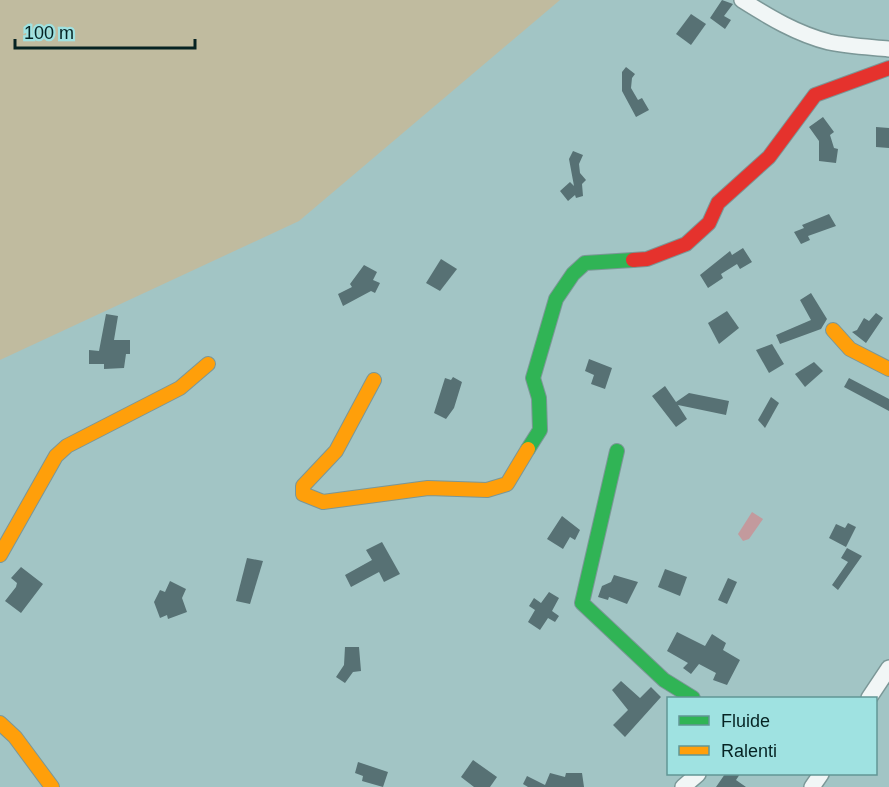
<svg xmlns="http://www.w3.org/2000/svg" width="889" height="787" font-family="Arial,sans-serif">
<rect width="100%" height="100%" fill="#a2c5c5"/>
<polygon fill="#c0bb9f" points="0,0 560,0 299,221 0,360"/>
<polygon fill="#c39a9d" points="752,512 763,519 749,539 743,541 738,534"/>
<g fill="#577174">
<polygon points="722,0 733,4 724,16 731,20 725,29 710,18"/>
<polygon points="691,14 706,24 691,45 676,34"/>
<polygon points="626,67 635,74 632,78 631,88 638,100 642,98 649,110 636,117 622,91 622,72"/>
<polygon points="823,117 834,132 830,135 834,148 838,149 836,163 819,161 819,141 809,127"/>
<polygon points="876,127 889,128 889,148 876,147"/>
<polygon points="573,151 583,155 579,164 580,173 586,180 582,184 583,196 576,198 575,195 568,201 560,191 570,182 574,186 569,159"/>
<polygon points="829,214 836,226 808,236 810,240 801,244 794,232 804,228 802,225"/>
<polygon points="743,248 752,262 740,269 737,264 721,274 723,278 708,288 700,275 730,251 732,255"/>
<polygon points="441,259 457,269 440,291 426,283"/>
<polygon points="364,265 377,272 373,280 380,283 375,293 371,291 343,306 338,294 352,287 350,284"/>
<polygon points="811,293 827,319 821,329 780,344 776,335 811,320 800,300"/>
<polygon points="727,311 739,328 719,344 708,323"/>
<polygon points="876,313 883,318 866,343 852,332 857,330 864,318 869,321"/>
<polygon points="106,314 118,316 114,340 130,340 130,354 126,354 124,368 104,369 104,364 89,364 89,350 99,351"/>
<polygon points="772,344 784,364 769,373 756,350"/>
<polygon points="589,359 612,368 605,389 591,384 594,375 585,371"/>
<polygon points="814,362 823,371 805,387 795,374"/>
<polygon points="453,377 462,382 454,408 446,419 434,413 445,378 451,380"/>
<polygon points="849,378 889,399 889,411 844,387"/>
<polygon points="665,386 676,402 689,393 729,401 726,415 678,405 687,419 676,427 652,396"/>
<polygon points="771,397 779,403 765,428 758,420"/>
<polygon points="562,516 580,530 575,540 570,537 563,549 547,539"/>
<polygon points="848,523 856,527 846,547 829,538 836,524 845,528"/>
<polygon points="382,542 400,574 384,582 379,572 351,587 345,575 372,560 366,550"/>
<polygon points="847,548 862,556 838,590 832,585 848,562 841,558"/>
<polygon points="247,558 263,561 250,604 236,601"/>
<polygon points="21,567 43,584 21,613 5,601 16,587 17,583 11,578"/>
<polygon points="665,569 687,577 680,596 658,587"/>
<polygon points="614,575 638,582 627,604 609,597 608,600 598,597 602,586 611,582"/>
<polygon points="728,578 737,582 727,604 718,600"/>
<polygon points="170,581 186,589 182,598 187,612 168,619 167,615 160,618 154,602 160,590 165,592"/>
<polygon points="549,592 559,598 552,611 559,616 555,622 548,618 540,630 528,622 535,610 529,606 534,598 541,603"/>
<polygon points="677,632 705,646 712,634 726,643 723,650 740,660 727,685 713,680 716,673 699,664 691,674 683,668 688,663 667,651"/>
<polygon points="345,647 359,647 361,671 353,672 345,683 336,677 344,665"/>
<polygon points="621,681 640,698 651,687 661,697 625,737 613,725 628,710 612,690"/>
<polygon points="473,760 497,777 490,787 474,787 461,777"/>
<polygon points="358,762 388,772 383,787 362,781 363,776 355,773"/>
<polygon points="550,773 565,777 566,773 582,773 584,787 528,787 523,784 527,776 545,785"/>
<polygon points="725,774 740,774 736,780 746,787 716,787"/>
</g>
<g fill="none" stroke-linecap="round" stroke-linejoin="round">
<g stroke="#7b9797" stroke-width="18">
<g id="street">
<path d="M 742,0 C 769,17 797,34 829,42 C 848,46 869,47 889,49"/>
<polyline points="869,698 889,668"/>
<polyline points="683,787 698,774"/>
<polyline points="812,787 821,774"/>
</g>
</g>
<g stroke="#7b9797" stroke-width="16">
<g id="fast">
<polyline points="528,449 540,430 539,398 533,378 556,299 573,274 585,263 633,260"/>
<polyline points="617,451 582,603 664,680 693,698"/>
</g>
</g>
<g stroke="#7b9797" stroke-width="16">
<g id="slow">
<polyline points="833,330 850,349 889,369"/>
<polyline points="374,380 336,451 303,486 303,494 323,502 428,488 487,490 507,484 528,449"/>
<polyline points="0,555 56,456 67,446 180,388 208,364"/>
<polyline points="0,723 15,737 52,787"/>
</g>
</g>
<g stroke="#7b9797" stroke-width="16">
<polyline id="jam" points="633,260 647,259 686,244 709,223 718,203 769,157 815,95 889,68"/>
</g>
<use href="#street" stroke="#f1f6f6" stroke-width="15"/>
<use href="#fast" stroke="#30b455" stroke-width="14"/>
<use href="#slow" stroke="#ff9f0a" stroke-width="14"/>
<use href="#jam" stroke="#e5322d" stroke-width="14"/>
</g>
<rect x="667" y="697" width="210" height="78" fill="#9fe2e1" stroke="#629695" stroke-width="1.5"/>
<rect x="679" y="716" width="30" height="9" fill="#30b455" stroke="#629695" stroke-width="1.5"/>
<text x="721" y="727" font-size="18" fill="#062323">Fluide</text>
<rect x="679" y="746" width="30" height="9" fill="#ff9f0a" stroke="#629695" stroke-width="1.5"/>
<text x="721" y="757" font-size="18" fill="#062323">Ralenti</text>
<path d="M15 39v9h180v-9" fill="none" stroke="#062323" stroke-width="3"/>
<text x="24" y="39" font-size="18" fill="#062323" stroke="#9fe2e1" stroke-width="4.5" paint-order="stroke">100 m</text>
</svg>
